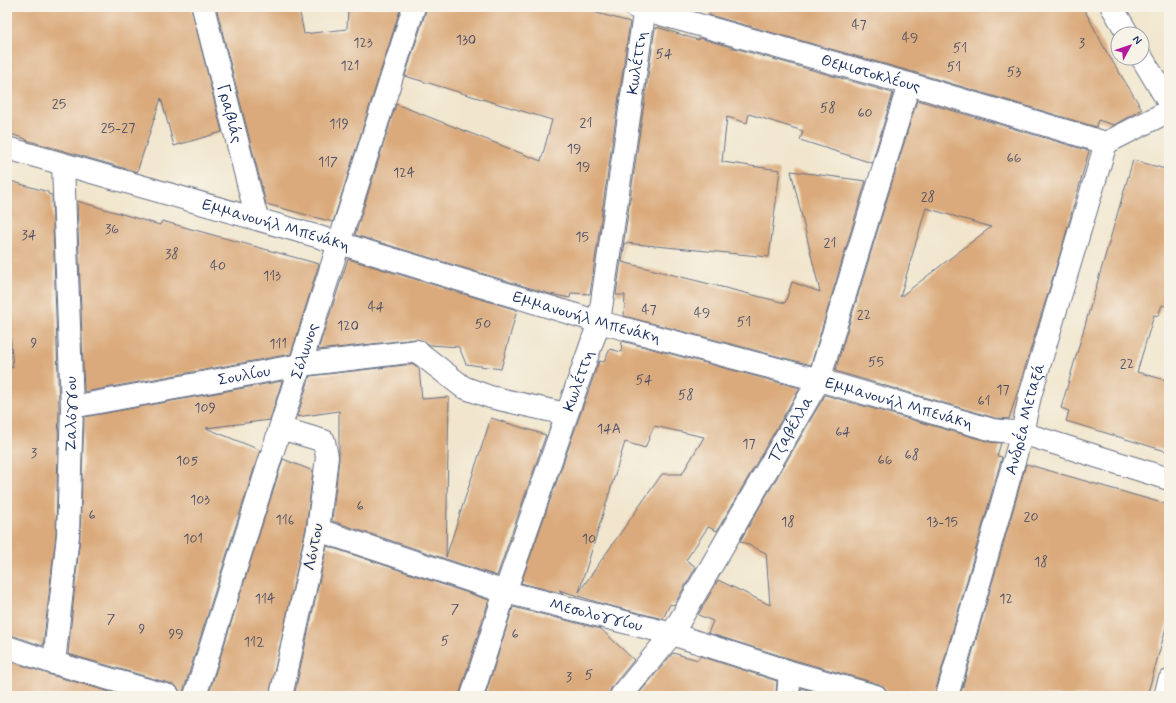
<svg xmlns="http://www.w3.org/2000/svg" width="1176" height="703" font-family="Mynerve,sans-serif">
<rect width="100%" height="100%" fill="#f7f3e8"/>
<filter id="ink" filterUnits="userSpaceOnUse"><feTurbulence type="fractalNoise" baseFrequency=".025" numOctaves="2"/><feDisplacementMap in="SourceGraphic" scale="8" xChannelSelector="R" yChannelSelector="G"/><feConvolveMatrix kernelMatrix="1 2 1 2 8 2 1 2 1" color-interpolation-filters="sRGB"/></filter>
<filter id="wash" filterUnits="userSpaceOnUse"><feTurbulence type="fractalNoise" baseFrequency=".012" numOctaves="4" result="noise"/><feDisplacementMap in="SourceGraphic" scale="16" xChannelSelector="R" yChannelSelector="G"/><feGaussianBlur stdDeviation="0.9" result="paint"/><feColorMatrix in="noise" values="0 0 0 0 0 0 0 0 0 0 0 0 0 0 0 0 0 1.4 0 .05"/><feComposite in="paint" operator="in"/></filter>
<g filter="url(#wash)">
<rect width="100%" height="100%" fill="#f1e6cd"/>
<g id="blocks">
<g fill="#daaa7c" fill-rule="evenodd">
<polygon points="7,7 191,7 222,132 174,146 161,98 137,172 26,140 26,139 7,133"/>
<polygon points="216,7 299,7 304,34 347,29 348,7 401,7 333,222 266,204"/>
<polygon points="426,7 575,7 630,22 590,294 571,293 570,298 550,294 355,235 396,104 541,161 552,120 405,76 426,11"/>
<polygon points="713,7 1083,7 1106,51 1142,109 1114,125 1098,120 1096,127 913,72 709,15"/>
<polygon points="657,27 698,40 699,38 893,93 872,163 800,140 803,131 749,114 747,123 727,117 722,162 780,170 769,257 625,243 622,262 785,303 792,282 820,292 791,171 866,181 811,365 624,316 625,295 616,295 655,28 657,29"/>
<path d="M 917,100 L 1089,151 L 1061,251 L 1009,419 L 995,418 L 835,371 ZM 926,208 L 991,227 L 900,297 Z"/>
<polygon points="1133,160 1169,170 1169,307 1162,305 1158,316 1154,315 1137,372 1169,381 1169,452 1066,421 1069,411 1061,408"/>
<polygon points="7,180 48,192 48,194 52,195 59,407 56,534 43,646 11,635 7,635 7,405 8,405 9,366 13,368 7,298"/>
<polygon points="77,201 160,225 162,221 319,264 291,354 84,392"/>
<polygon points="348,259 517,310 501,369 466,364 459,347 430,345 424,341 416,339 318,350"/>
<path d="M 622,341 L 800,388 L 717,531 L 708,527 L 686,560 L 696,567 L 674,605 L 670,604 L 663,619 L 603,604 L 559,590 L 564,594 L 521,583 L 599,361 L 604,362 L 610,349 L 621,352 ZM 654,426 L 704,437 L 682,474 L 662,474 L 579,592 L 625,442 L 645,448 Z"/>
<polygon points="413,364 419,368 422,399 449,397 446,557 491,418 546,435 497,576 332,521 339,459 339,411 297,417 310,376"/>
<polygon points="282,381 270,420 206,428 260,450 183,692 183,696 181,696 181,693 178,688 172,684 68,654 80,536 84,417"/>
<polygon points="825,395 990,442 1001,443 997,456 1002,457 935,693 935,696 888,696 888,693 885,688 879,684 794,660 708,633 713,621 698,615 718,580 770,605 766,553 740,541"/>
<polygon points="283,459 313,471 306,528 269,696 208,696"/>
<polygon points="1026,464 1169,505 1169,617 1147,696 960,696"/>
<polygon points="327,546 489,600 460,692 460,696 294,696"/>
<polygon points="513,607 601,629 634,660 611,688 609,696 485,696"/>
<polygon points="673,653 698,660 700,656 777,681 776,696 637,696"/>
<polygon points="7,660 51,675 124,696 7,696"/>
<polygon points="801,688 830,696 801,696"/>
</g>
</g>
</g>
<g filter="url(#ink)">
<use href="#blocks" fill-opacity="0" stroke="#666f85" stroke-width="1"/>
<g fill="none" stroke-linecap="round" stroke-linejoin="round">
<g stroke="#666f85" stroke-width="24">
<g id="minor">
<path id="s1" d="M 203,7 L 257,219"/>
<path id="s2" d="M 635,7 L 909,84 L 1106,143"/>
<polyline points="1112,7 1128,34"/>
<polyline points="1142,58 1169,103"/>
<polyline points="1106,143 1169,111"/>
<path id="s3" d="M 7,148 L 316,236 L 599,322 L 819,380 L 993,430 L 1022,433 L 1169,479"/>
<path id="s4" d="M 72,407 L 300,365 L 417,351 L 463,387 L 490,397 L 566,414"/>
<polyline points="280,428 324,441 327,457 318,530 281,696"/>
<path id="s5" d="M 318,530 L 505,592 L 672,634 L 790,672 L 876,696"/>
<polyline points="7,647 54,663 169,696"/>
<path id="s6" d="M 54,663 L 68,535 L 72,407 L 63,164"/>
<path id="s7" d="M 472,696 L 505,592 L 599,322 L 645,7"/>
<path id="s8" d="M 621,696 L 672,634 L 819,380 L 909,84"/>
<polyline points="788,696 790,672"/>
<path id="s9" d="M 947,696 L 1022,433 L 1030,396 L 1106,143"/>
<polyline points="1165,696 1169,681"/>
</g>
</g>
<g stroke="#666f85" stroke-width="24">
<g id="major">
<path id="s10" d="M 195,696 L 414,7"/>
</g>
</g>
<use href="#minor" stroke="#fff" stroke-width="22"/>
<use href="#major" stroke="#fff" stroke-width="22"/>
</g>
</g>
<g text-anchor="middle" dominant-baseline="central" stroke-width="3" stroke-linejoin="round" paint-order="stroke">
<g font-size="14" fill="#4b4e66">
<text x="859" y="25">47</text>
<text x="910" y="38">49</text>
<text x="466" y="40">130</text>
<text x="363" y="43">123</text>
<text x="1082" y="43">3</text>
<text x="960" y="48">51</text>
<text x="664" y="54">54</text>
<text x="350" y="66">121</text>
<text x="954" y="67">51</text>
<text x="1014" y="72">53</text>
<text x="59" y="104">25</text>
<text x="828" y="108">58</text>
<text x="865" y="113">60</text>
<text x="586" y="123">21</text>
<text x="339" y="124">119</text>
<text x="118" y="128">25-27</text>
<text x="574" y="149">19</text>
<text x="1014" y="158">66</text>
<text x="328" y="162">117</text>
<text x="583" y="167">19</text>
<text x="404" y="173">124</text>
<text x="928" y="197">28</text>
<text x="112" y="229">36</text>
<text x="29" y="235">34</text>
<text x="582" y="237">15</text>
<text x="830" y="243">21</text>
<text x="172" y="254">38</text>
<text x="218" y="266">40</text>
<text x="272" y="276">113</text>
<text x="376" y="307">44</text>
<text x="649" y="310">47</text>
<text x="702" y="313">49</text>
<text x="864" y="315">22</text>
<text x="744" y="322">51</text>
<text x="483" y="324">50</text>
<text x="348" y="326">120</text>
<text x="34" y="343">9</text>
<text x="278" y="344">111</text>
<text x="876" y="362">55</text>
<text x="1127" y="364">22</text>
<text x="644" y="380">54</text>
<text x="1003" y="390">17</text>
<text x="686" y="395">58</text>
<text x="984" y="401">61</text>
<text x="205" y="408">109</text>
<text x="609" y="429">14Α</text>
<text x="843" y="432">64</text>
<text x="749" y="444">17</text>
<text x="34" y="453">3</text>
<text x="912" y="455">68</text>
<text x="885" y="460">66</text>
<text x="187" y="461">105</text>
<text x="200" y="500">103</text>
<text x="360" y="506">6</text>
<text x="92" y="515">6</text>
<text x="1031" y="517">20</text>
<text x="285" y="520">116</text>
<text x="788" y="522">18</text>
<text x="942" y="522">13-15</text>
<text x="193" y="539">101</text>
<text x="589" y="539">10</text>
<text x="1041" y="562">18</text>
<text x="265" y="599">114</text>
<text x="1006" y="599">12</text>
<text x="455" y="609">7</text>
<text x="111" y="619">7</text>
<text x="142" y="629">9</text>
<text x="176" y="634">99</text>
<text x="515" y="634">6</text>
<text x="445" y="641">5</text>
<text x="254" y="642">112</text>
<text x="589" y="675">5</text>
<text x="569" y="677">3</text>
</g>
<g font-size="16" fill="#1b2f5e" stroke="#f7f3e8">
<text stroke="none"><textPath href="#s7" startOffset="657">Κωλέττη</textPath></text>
<text stroke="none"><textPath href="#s2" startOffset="245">Θεμιστοκλέους</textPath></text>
<text stroke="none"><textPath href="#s1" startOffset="110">Γραβιάς</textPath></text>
<text stroke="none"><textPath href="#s3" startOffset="280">Εμμανουήλ Μπενάκη</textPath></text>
<text stroke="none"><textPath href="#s3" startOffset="604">Εμμανουήλ Μπενάκη</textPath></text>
<text stroke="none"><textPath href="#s10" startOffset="362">Σόλωνος</textPath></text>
<text stroke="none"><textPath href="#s4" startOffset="175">Σουλίου</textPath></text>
<text stroke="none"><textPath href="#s7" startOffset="333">Κωλέττη</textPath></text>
<text stroke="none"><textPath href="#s3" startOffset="928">Εμμανουήλ Μπενάκη</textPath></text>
<text stroke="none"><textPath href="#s6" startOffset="250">Ζαλόγγου</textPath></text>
<text stroke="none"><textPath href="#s9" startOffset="288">Ανδρέα Μεταξά</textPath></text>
<text stroke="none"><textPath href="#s8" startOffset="317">Τζαβέλλα</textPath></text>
<text transform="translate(314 547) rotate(-79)">Λόντου</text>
<text stroke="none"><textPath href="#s5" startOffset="291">Μεσολογγίου</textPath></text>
</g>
</g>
<rect width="1176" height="703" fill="none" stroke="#f7f3e8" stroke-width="24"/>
<g transform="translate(1130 46) rotate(50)"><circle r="19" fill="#f7f3e8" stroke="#9fa5b1"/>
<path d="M0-3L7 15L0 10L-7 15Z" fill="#b5179e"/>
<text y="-6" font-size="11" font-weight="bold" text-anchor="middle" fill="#1b2f5e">N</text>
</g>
</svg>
